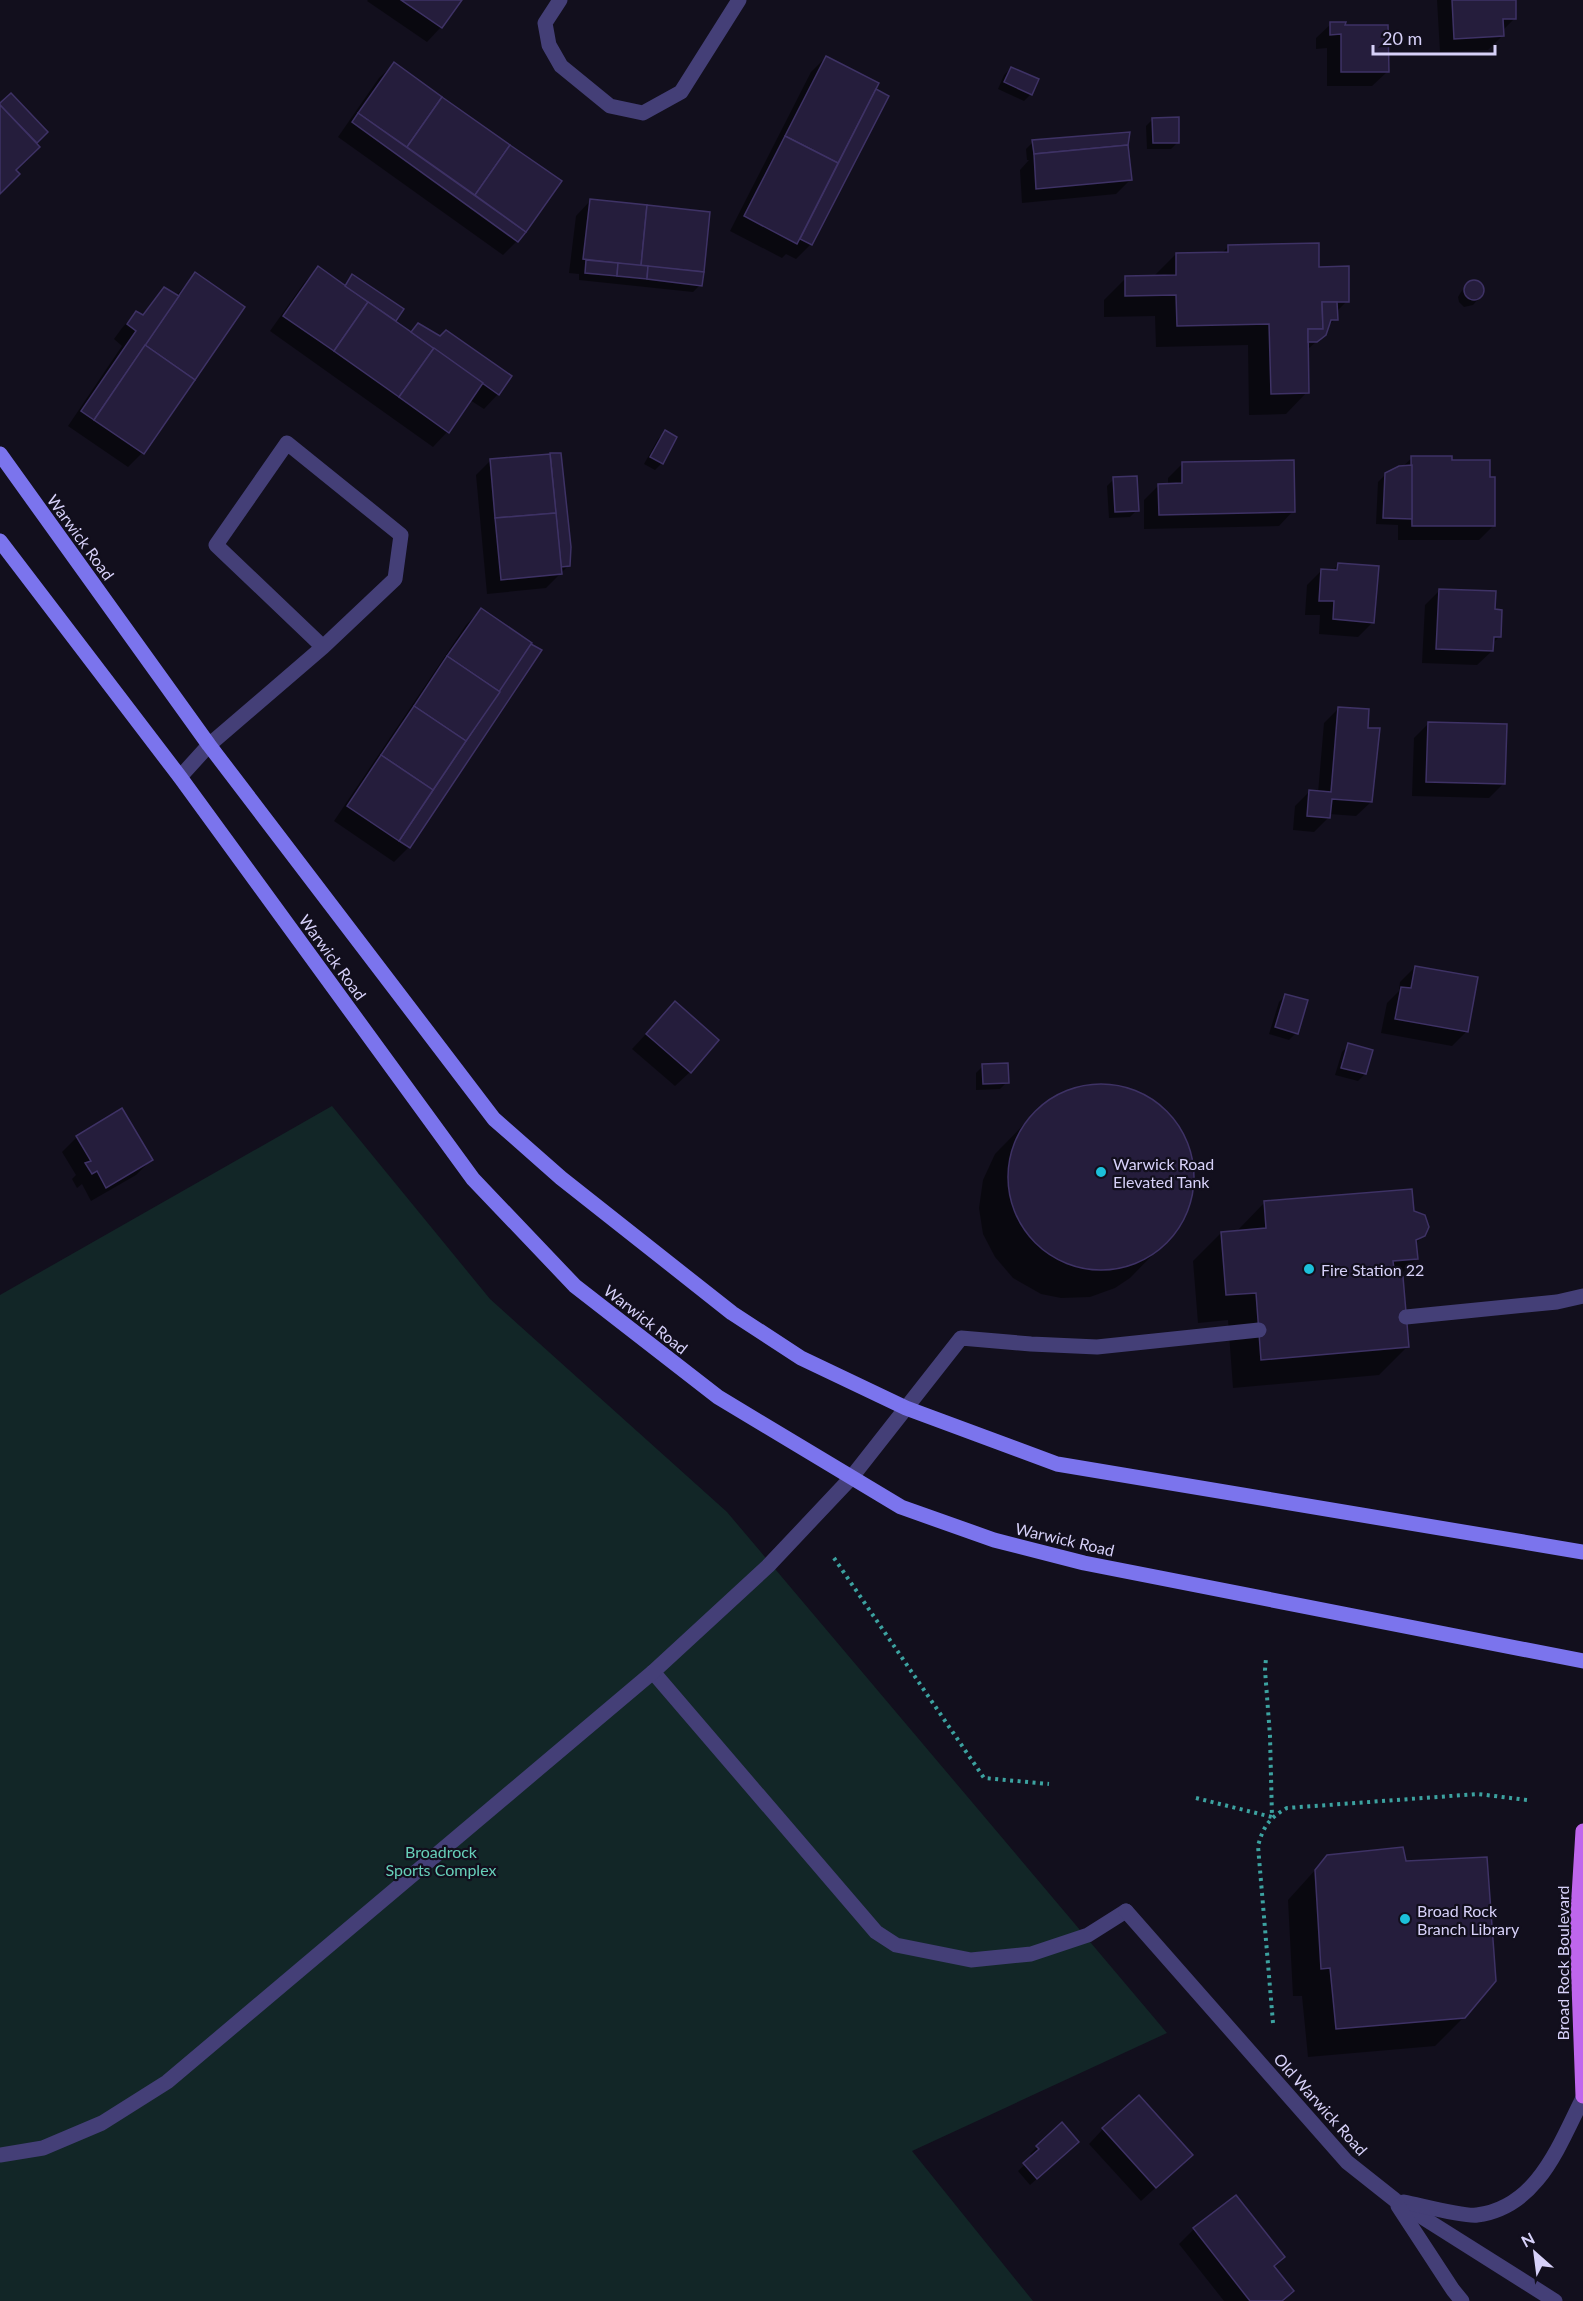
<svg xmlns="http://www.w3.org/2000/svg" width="1583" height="2301" font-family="Lato,sans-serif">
<rect width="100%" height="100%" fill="#120f1d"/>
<polygon fill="#122627" points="332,1106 490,1299 727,1512 1167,2033 912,2151 1033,2301 0,2301 0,1295"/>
<g fill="#0007">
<polygon points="368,0 460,0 441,27 427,42 367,1"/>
<polygon points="1437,0 1514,0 1515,18 1502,31 1503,35 1488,50 1440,52"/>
<polygon points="1331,24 1344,27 1387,72 1372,86 1327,86 1327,48 1316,49 1316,38"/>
<polygon points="826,57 887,96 810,245 796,259 786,254 782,258 730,231 811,72"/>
<polygon points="394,64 560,182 517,241 503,255 338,137 379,78"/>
<polygon points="1011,68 1031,94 1024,101 998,89 1004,75"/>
<polygon points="1153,119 1178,142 1171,149 1147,149 1146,126"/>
<polygon points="1033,142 1127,145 1131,179 1116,194 1022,203 1020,170 1029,160 1027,160 1026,149"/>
<polygon points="590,201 700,285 693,292 579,280 579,274 569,273 576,216"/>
<polygon points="1229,246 1318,268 1347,301 1336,312 1336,319 1327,326 1317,341 1308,349 1307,392 1286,414 1249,415 1248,345 1156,347 1155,316 1104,317 1104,300 1126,278 1154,276 1176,254 1222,253"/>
<polygon points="318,268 344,286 353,276 402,309 393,321 410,333 418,325 498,394 484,409 470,400 447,432 433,447 270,331 304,283"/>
<polygon points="196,274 243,307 142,453 128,467 68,426 122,346 114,339 122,328 136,313 141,316 165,289 176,296"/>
<polygon points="1477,282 1483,288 1480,297 1473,305 1464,307 1459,302 1458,297 1461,292 1468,284"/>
<polygon points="665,432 662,463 655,470 644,464 658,439"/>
<polygon points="550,454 569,565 546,588 487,594 476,475 490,461"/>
<polygon points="1412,458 1450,461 1494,525 1479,540 1398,540 1398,525 1376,524 1378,482 1385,475 1402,467"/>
<polygon points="1183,463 1293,511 1279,526 1144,529 1144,500 1159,485 1168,485 1168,478"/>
<polygon points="1114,479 1137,510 1130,517 1109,518 1107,486"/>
<polygon points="1338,565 1373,622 1358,637 1319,634 1320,615 1305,615 1307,585 1322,570 1332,571"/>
<polygon points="1440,590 1493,611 1500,636 1492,644 1492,651 1477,665 1422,663 1425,605"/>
<polygon points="481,610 540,650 409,847 394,862 334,821 466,625"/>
<polygon points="1339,708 1366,730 1371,802 1356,816 1329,814 1329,817 1314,832 1293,830 1295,806 1309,792 1318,793 1324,723"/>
<polygon points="1429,723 1504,783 1489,798 1412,796 1414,738"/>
<polygon points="1415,967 1467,1031 1452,1046 1381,1033 1387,1003 1399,991 1400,982"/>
<polygon points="1286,995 1296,1033 1289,1040 1269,1034 1279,1002"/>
<polygon points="675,1003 690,1072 675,1086 632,1049"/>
<polygon points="1349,1045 1365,1074 1358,1081 1335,1075 1342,1052"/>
<polygon points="983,1066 1007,1082 1000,1089 976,1090 976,1073"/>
<polygon points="1091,1085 1119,1086 1144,1095 1166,1111 1182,1133 1190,1150 1193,1185 1190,1204 1172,1235 1130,1278 1115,1288 1090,1297 1061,1298 1041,1294 1013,1278 995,1257 983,1234 979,1208 983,1180 995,1154 1043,1105 1066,1092"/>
<polygon points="122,1110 151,1160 136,1175 91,1201 82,1184 77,1188 72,1179 76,1175 62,1152 77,1137"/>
<polygon points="1265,1202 1413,1212 1424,1235 1415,1244 1416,1259 1396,1279 1407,1347 1379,1375 1233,1388 1228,1320 1198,1323 1193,1261 1221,1233 1237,1231"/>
<polygon points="1327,1857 1405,1863 1464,2017 1435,2046 1308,2057 1302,1996 1293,1996 1288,1900"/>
<polygon points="1103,2129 1176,2169 1141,2201 1089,2144"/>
<polygon points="1037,2147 1070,2149 1030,2185 1018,2171 1033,2157 1030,2154"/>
<polygon points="1235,2197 1283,2257 1273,2267 1292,2291 1282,2301 1224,2301 1179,2244 1194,2229"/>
</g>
<g fill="#251d3c" stroke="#3e3265" stroke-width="1.5">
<polygon points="401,0 462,0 442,28"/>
<polygon points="1452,0 1516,0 1516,19 1503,19 1504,36 1454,39"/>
<polygon points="1330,22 1346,22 1345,25 1388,25 1389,72 1341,72 1341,34 1330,35"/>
<polygon points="826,56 879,83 838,163 785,136"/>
<polygon points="394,62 442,97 407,147 358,113"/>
<polygon points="1011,67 1039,79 1032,95 1004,82"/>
<polygon points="876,89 889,96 812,245 800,239"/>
<polygon points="11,93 48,132 37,143 0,105 0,103"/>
<polygon points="442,97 510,145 475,195 407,147"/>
<polygon points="0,105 40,147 16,170 20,174 0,194"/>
<polygon points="358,113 526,232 518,242 352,122"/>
<polygon points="1179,117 1179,143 1153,143 1152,118"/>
<polygon points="1130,132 1128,145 1034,154 1032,140"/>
<polygon points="785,136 838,163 797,244 744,216"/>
<polygon points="510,145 562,181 526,232 475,195"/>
<polygon points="1128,145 1132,180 1036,189 1034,154"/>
<polygon points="590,199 647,205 641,266 583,259"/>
<polygon points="647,205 710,212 704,272 641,266"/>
<polygon points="1319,243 1319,267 1349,266 1349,302 1322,302 1323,329 1308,329 1309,393 1271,394 1269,324 1177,326 1176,295 1125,296 1125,276 1176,275 1176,253 1228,252 1228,245"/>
<polygon points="586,260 618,263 617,276 585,273"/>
<polygon points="618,263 648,266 647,279 617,276"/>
<polygon points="318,266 368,302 334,351 283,316"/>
<polygon points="648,266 704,272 702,286 647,279"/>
<polygon points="195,272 245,307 195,380 145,345"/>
<polygon points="352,274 404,309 396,321 345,286"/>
<circle cx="1474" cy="290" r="10"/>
<polygon points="164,287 179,296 94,420 81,411 136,331 127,324 136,311 143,315"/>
<polygon points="368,302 434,348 399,397 334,351"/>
<polygon points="1322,302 1337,302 1338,320 1331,320 1326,335 1317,342 1308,342 1308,329 1323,329"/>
<polygon points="418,323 440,336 446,330 512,376 499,395 411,332"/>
<polygon points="145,345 195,380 144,454 94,420"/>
<polygon points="434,348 483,383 449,433 399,397"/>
<polygon points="665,430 677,437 663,464 650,457"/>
<polygon points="550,453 561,453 571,547 570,566 561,567"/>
<polygon points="550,454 556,513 495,518 490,459"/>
<polygon points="1411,456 1452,456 1452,460 1490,460 1490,477 1495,477 1495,526 1412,526"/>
<polygon points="1294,460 1295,512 1159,515 1158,484 1182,483 1182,462"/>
<polygon points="1412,465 1412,519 1383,518 1385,473 1399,466"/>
<polygon points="1137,476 1139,511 1115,512 1113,477"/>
<polygon points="556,513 562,574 501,580 495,518"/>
<polygon points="1338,563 1379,566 1374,623 1333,619 1334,601 1319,601 1321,569 1337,570"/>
<polygon points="1439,589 1496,591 1495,609 1502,610 1501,637 1494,637 1493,651 1436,649"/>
<polygon points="481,608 532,643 500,692 447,656"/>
<polygon points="531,644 542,650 410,848 399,841"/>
<polygon points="447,656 500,692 466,741 414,706"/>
<polygon points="414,706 466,741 433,790 381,755"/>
<polygon points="1338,707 1369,709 1368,728 1380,728 1372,802 1332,799 1330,818 1307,816 1309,790 1331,792"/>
<polygon points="1428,722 1507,724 1505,784 1426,782"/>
<polygon points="381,755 433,790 399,841 347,806"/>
<polygon points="1415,966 1478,977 1468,1032 1395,1019 1401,987 1411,988"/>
<polygon points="1285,994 1308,1000 1298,1034 1275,1027"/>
<polygon points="675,1001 719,1040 691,1073 646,1034"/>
<polygon points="1348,1043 1373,1050 1366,1074 1341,1068"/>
<polygon points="1008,1063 1009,1083 983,1084 982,1064"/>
<circle cx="1101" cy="1177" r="93"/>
<polygon points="122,1108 153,1160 106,1188 97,1171 92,1174 85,1163 91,1161 76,1136"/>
<polygon points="1412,1189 1414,1211 1425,1215 1429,1227 1425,1236 1416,1240 1418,1259 1393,1261 1395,1277 1403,1277 1409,1347 1261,1360 1256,1293 1226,1295 1221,1232 1266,1228 1264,1201"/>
<polygon points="1403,1847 1406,1861 1487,1857 1496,1981 1465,2018 1336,2029 1330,1968 1321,1969 1315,1870 1327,1855"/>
<polygon points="1139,2095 1193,2155 1156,2188 1102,2128"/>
<polygon points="1062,2122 1079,2142 1037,2179 1023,2163 1039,2149 1036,2146"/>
<polygon points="1236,2195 1285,2257 1274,2266 1294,2291 1282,2301 1250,2301 1193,2228"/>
</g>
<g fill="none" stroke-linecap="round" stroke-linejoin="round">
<g stroke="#3ca2a0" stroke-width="4" stroke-dasharray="3 4.5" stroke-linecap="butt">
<polyline points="834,1558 984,1778 1049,1784"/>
<polyline points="1196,1798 1272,1817 1270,1736 1265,1670 1266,1658"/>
<path d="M 1273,2023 L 1258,1846 C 1263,1827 1269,1818 1287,1808 L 1478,1794 L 1527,1800"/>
</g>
<g stroke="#443f77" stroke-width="15">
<polyline points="180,777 209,745 323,647 395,579 401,535 287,443 216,545 323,647"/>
<polyline points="1406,1317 1557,1302 1583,1296"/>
<polyline points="653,1672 876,1932 896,1945 971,1960 1031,1954 1088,1935 1126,1911"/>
<polyline points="0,2155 43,2148 102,2123 167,2082 653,1672 768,1566 851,1478 961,1338 1031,1344 1097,1347 1259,1330"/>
</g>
<g stroke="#443f77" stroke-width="15">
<polyline points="560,0 545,23 549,45 561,66 610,106 643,113 681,92 739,0"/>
<polyline points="1126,1911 1347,2162 1395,2200 1555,2301"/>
<path d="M 1404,2202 C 1420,2205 1464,2217 1477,2215 C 1538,2207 1559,2145 1583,2098"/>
<polyline points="1398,2206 1453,2290 1462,2301"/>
</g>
<g stroke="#7b74ed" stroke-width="15">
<polyline points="0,454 209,745 494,1119 561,1178 732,1313 801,1358 906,1408 1057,1464 1583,1552"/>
<polyline points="0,541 180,777 473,1179 575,1286 718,1397 901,1507 994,1540 1084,1563 1583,1661"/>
</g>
<polyline stroke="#bf66ec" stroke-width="15" points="1583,1831 1577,1928 1583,2096"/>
</g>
<g fill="#1cc0da" stroke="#120f1d" stroke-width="2">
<circle cx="1101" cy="1172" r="6"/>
<circle cx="1309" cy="1269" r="6"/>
<circle cx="1405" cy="1919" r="6"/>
</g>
<g text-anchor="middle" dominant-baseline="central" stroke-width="4.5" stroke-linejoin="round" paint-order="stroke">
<g font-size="16" fill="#d7d1f9" stroke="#120f1d">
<text transform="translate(81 537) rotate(54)">Warwick Road</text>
<text transform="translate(333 957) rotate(54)">Warwick Road</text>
<text transform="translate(646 1319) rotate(38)">Warwick Road</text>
<text transform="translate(1065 1539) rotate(13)">Warwick Road</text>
<text transform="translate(1562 1963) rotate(-90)">Broad Rock Boulevard</text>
<text transform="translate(1321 2104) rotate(48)">Old Warwick Road</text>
</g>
<g font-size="16" fill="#d7d1f9" stroke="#120f1d" text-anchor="start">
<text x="1113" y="1163">Warwick Road<tspan x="1113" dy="18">Elevated Tank</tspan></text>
<text x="1321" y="1269">Fire Station 22</text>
<text x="1417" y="1910">Broad Rock<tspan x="1417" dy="18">Branch Library</tspan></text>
</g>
<g font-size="16" fill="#67cfb9" stroke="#120f1d">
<text x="441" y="1851">Broadrock<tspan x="441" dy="18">Sports Complex</tspan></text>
</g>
</g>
<g transform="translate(1535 2253) rotate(332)" stroke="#120f1d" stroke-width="4.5" paint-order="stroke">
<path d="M0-4.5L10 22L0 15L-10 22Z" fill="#d7d1f9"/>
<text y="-9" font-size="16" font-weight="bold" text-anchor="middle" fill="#d7d1f9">N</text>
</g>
<path d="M1373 45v9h122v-9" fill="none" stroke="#d7d1f9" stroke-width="3"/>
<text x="1382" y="45" font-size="18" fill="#d7d1f9" stroke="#120f1d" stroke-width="4.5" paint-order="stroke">20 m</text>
</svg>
